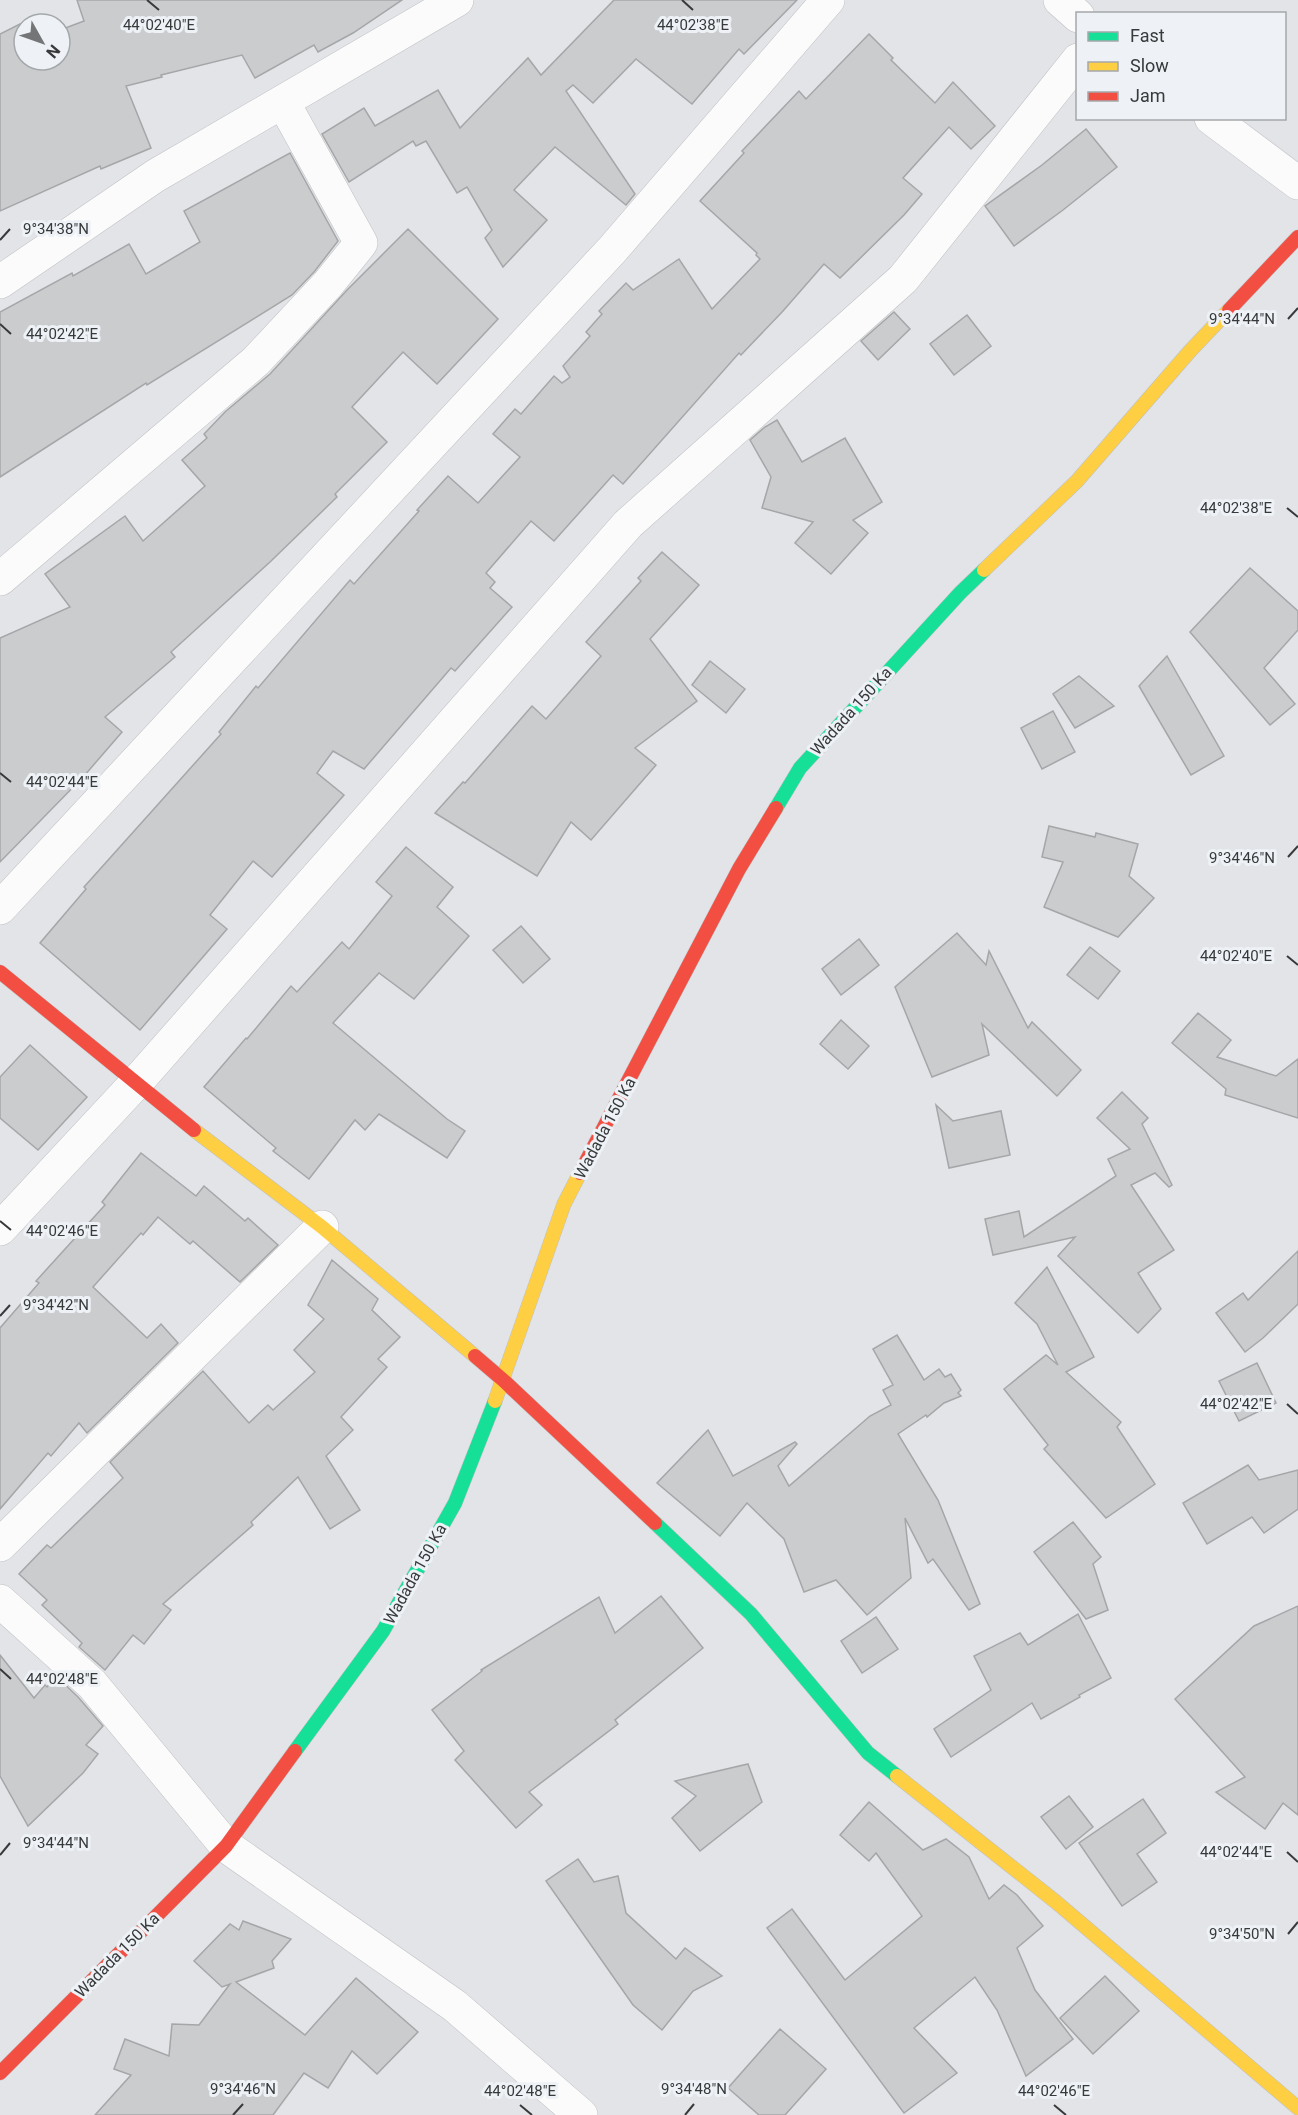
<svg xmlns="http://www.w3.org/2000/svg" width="1298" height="2115" font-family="Roboto,sans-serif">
<rect width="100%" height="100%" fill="#e2e4e7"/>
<g fill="#caccce" stroke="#a5a6a8" stroke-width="1.5">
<polygon points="77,0 402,0 353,33 318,52 314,45 255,78 242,55 161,75 162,77 126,86 151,148 101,169 100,166 0,211 0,34 20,24 24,31 24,60 60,60 60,30 84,21"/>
<polygon points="614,0 797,0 744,54 739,49 692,104 636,59 593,103 573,85 566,91 635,194 626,205 555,147 514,190 547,220 503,267 485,238 492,230 467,187 457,193 426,141 416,146 413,141 349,182 322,134 364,108 375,126 438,90 460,128 528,58 541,75"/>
<polygon points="869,34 893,58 891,60 935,103 953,82 995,126 971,149 949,127 903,178 922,194 904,215 840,278 824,264 783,311 741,355 739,353 623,484 613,475 554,541 531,521 486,573 495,582 490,588 512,607 455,671 451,668 364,769 333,751 317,773 344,795 272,877 253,861 210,915 227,929 140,1030 40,943 86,889 84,887 221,734 219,732 256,686 258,688 350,580 354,584 419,511 417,510 448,476 478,503 520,457 493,434 515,409 521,414 554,376 562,383 570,377 563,366 590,336 586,332 602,314 599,311 626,283 633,290 679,259 712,309 760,259 756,255 757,253 700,201 744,153 742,151 799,91 806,99"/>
<polygon points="1086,129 1117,167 1063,210 1014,246 985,206 1042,165"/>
<polygon points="290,153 338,241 314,272 292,295 147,385 146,383 0,477 0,312 72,273 73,276 129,244 146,274 200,242 184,211"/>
<polygon points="408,229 498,319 437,384 403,352 352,407 387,442 335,494 337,497 270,562 171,652 175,657 105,717 122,732 84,776 0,862 0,638 70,607 45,574 125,516 143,541 205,486 182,460 207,438 204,434 225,412 270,374 348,289"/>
<polygon points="894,312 910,329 878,360 861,341"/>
<polygon points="967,315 991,346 954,375 930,344"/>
<polygon points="777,420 802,462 845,438 882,502 853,520 868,533 831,574 795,543 813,522 762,508 771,477 750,440 765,427"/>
<polygon points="662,552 699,585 650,639 697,701 635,748 656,765 591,840 571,822 537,876 435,813 463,782 465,783 532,706 546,719 601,656 586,642 641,581 638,578"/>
<polygon points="1250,568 1298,611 1298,630 1264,668 1295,704 1270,725 1190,632"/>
<polygon points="1167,656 1224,756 1191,775 1139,686"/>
<polygon points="710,661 745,689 726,713 692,685"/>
<polygon points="1079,676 1114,706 1075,728 1053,694"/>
<polygon points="1053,711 1075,752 1042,769 1021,728"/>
<polygon points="1049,826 1095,837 1096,833 1138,844 1129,876 1154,898 1118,937 1044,907 1063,862 1042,857"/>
<polygon points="406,847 453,887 437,907 469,936 414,999 379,973 333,1023 447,1119 465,1131 447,1158 379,1114 365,1130 355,1120 309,1179 273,1151 276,1148 204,1087 246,1038 247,1039 291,986 297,992 342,942 349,949 392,896 376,882"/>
<polygon points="521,926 550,959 523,983 493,950"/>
<polygon points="957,933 986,965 989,951 1028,1028 1032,1022 1081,1070 1057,1096 982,1024 989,1055 932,1077 895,987"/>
<polygon points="859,939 879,965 841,995 822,969"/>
<polygon points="1090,947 1120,971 1098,999 1067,975"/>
<polygon points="1198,1013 1231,1040 1217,1057 1276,1076 1298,1059 1298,1118 1225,1095 1226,1089 1172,1043"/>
<polygon points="841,1020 869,1046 848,1069 820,1044"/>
<polygon points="30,1045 87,1097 38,1150 0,1118 0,1077"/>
<polygon points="1122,1092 1148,1118 1142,1124 1172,1185 1169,1187 1155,1173 1131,1185 1174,1250 1138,1273 1161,1309 1138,1333 1058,1256 1075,1237 993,1255 985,1219 1019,1211 1024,1237 1116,1176 1108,1159 1130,1149 1097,1118"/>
<polygon points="936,1105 953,1121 1001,1111 1010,1155 949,1168"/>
<polygon points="141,1153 196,1196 204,1186 245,1221 248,1218 278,1245 240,1282 193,1241 190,1244 158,1217 143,1235 141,1233 93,1287 147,1338 161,1324 178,1343 87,1433 79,1423 51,1456 48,1453 0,1509 0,1328 39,1283 36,1281 105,1205 102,1202"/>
<polygon points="1298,1251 1298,1304 1263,1338 1245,1352 1216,1313 1243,1293 1248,1300"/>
<polygon points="332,1260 378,1299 372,1310 400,1337 378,1359 387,1367 341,1417 353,1430 326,1456 360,1510 330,1529 298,1477 251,1522 253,1525 163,1604 171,1610 144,1644 133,1635 105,1670 79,1647 82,1643 42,1605 47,1600 19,1574 47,1545 51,1548 123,1478 110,1462 203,1371 249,1423 268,1405 273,1410 315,1372 294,1350 324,1319 308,1305"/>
<polygon points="1047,1267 1094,1357 1066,1372 1121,1422 1117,1427 1155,1484 1106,1518 1044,1449 1048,1445 1004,1389 1046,1355 1058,1365 1037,1324 1015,1303"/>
<polygon points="897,1335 924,1380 939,1369 945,1377 951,1374 961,1390 958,1393 961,1396 944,1403 927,1417 926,1415 898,1434 938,1500 980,1604 969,1610 933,1559 928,1563 905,1518 911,1578 867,1615 836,1580 804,1592 784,1539 747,1503 720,1536 657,1483 708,1430 733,1476 795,1442 797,1444 778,1466 789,1486 870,1416 891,1405 883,1390 893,1385 873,1349"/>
<polygon points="1257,1363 1276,1403 1239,1421 1219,1381"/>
<polygon points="1248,1465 1259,1480 1298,1470 1298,1509 1264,1533 1252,1517 1207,1544 1183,1503"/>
<polygon points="1073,1522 1101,1557 1093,1564 1108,1610 1086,1619 1034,1552"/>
<polygon points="661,1596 703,1648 615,1720 618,1724 529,1792 542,1805 516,1828 455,1760 464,1751 432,1710 482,1671 481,1670 599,1597 615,1633"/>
<polygon points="1298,1606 1298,1815 1283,1803 1265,1829 1216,1792 1245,1777 1175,1699 1254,1626"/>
<polygon points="1078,1614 1111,1678 1079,1695 1080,1697 1041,1719 1032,1703 951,1757 934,1729 991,1690 974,1656 1020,1633 1028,1645"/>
<polygon points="876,1617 898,1649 862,1673 841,1641"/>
<polygon points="0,1655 34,1698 45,1685 47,1687 56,1676 78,1697 103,1726 86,1745 98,1754 83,1773 28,1826 0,1776"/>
<polygon points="748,1764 762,1802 700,1851 672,1818 696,1796 675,1781"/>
<polygon points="1069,1796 1093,1827 1066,1849 1041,1817"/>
<polygon points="1143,1799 1166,1833 1137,1854 1157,1882 1122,1906 1079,1843"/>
<polygon points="869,1802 923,1850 946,1839 969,1857 989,1899 1004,1885 1017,1895 1043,1926 1017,1948 1035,1990 1073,2039 1026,2076 997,2010 975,1977 914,2028 957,2073 904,2113 767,1928 792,1909 845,1980 922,1916 876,1853 869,1861 840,1835"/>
<polygon points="578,1859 594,1882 618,1876 626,1913 676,1959 685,1948 722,1976 693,1991 662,2030 633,2005 546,1881"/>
<polygon points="243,1921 291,1939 272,1961 274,1968 236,1982 305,2035 356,1978 418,2032 377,2074 352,2051 328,2088 304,2073 273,2115 95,2115 131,2075 114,2069 125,2039 169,2056 172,2024 199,2025 230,1984 222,1987 194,1961 230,1924 239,1930"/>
<polygon points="1105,1976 1139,2011 1093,2054 1060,2018"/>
<polygon points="780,2029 826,2069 785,2115 759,2115 728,2088"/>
</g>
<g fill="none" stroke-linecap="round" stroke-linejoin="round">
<g stroke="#bfc0c3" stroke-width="34">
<g id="street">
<polyline points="1060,0 1078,16"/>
<polyline points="1211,118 1298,183"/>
<polyline points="0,282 155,176 457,0"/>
<polyline points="0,579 256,361 328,284 361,243 283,102"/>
<polyline points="0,908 612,250 828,0"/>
<polyline points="0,1229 135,1084 628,524 903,279 1078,60"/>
<polyline points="0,1545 322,1227"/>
<polyline points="0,1601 92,1684 226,1846 455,2006 581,2115"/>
</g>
</g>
<g stroke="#bfc0c3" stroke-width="15">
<g id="fast">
<polyline points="776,808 800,768 960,593 984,570"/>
<polyline points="655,1523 751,1614 868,1753 897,1776"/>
<polyline points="295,1751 383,1631 455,1503 495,1401"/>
</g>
</g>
<g stroke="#bfc0c3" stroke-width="15">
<g id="slow">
<polyline points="984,570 1077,481 1190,351 1229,310"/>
<polyline points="194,1130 322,1227 475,1356"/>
<polyline points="495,1401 564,1204 580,1173"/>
<polyline points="897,1776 1056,1902 1298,2108"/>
</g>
</g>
<g stroke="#bfc0c3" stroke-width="15">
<g id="jam">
<polyline points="1229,310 1298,237"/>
<polyline points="0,972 194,1130"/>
<polyline points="580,1173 739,869 776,808"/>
<polyline points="475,1356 503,1380 655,1523"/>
<polyline points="0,2073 226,1846 295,1751"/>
</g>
</g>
<use href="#street" stroke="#fbfbfb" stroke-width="33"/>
<use href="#fast" stroke="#16e098" stroke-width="14"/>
<use href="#slow" stroke="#ffcf43" stroke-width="14"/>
<use href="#jam" stroke="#f24e42" stroke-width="14"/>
</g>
<path fill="none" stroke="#37393a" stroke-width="2" d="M 147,0 L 159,10M 682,0 L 693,10M 0,240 L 10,229M 1288,319 L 1298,308M 0,324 L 11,334M 1287,508 L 1298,517M 0,773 L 11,782M 1288,857 L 1298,846M 1287,956 L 1298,965M 0,1221 L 11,1230M 0,1316 L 10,1305M 1287,1404 L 1298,1414M 0,1669 L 11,1679M 1287,1852 L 1298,1862M 0,1855 L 10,1843M 1288,1934 L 1298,1922M 520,2105 L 532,2115M 1054,2105 L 1066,2115M 233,2115 L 243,2104M 685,2115 L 694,2104"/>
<g text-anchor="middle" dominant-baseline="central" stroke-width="6" stroke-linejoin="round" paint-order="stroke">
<g font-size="16" fill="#37393a" stroke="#eef2f6">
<text transform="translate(851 711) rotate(-48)">Wadada 150 Ka</text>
<text transform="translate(605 1128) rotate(-62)">Wadada 150 Ka</text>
<text transform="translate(415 1574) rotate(-61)">Wadada 150 Ka</text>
<text transform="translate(117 1955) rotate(-45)">Wadada 150 Ka</text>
</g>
</g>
<g font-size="15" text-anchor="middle" fill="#37393a" stroke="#eef2f6" stroke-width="6" stroke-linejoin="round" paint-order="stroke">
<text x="693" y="30">44°02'38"E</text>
<text x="159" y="30">44°02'40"E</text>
<text x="56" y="234">9°34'38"N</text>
<text x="1242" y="324">9°34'44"N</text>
<text x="62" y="339">44°02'42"E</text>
<text x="1236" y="513">44°02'38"E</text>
<text x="62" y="787">44°02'44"E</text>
<text x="1242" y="863">9°34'46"N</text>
<text x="1236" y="961">44°02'40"E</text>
<text x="62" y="1236">44°02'46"E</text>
<text x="56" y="1310">9°34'42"N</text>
<text x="1236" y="1409">44°02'42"E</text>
<text x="62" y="1684">44°02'48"E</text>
<text x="56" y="1848">9°34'44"N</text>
<text x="1236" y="1857">44°02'44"E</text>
<text x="1242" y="1939">9°34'50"N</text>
<text x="243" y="2094">9°34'46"N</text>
<text x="694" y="2094">9°34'48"N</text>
<text x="520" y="2096">44°02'48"E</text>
<text x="1054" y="2096">44°02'46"E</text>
</g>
<rect x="1076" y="12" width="210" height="108" fill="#eef2f6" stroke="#a5a8ab" stroke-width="1.5"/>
<rect x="1088" y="32" width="30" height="9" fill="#16e098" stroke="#a5a8ab" stroke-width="1.5"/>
<text x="1130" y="42" font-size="18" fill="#37393a">Fast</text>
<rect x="1088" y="62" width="30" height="9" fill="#ffcf43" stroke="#a5a8ab" stroke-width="1.5"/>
<text x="1130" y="72" font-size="18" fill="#37393a">Slow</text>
<rect x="1088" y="92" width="30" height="9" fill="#f24e42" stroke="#a5a8ab" stroke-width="1.5"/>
<text x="1130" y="102" font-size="18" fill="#37393a">Jam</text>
<g transform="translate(42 42) rotate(130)"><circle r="28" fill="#eef2f6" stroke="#a5a8ab" stroke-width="1.5"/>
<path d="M0-4.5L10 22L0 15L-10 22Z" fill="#737577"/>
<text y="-9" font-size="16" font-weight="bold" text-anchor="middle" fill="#37393a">N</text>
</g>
</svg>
